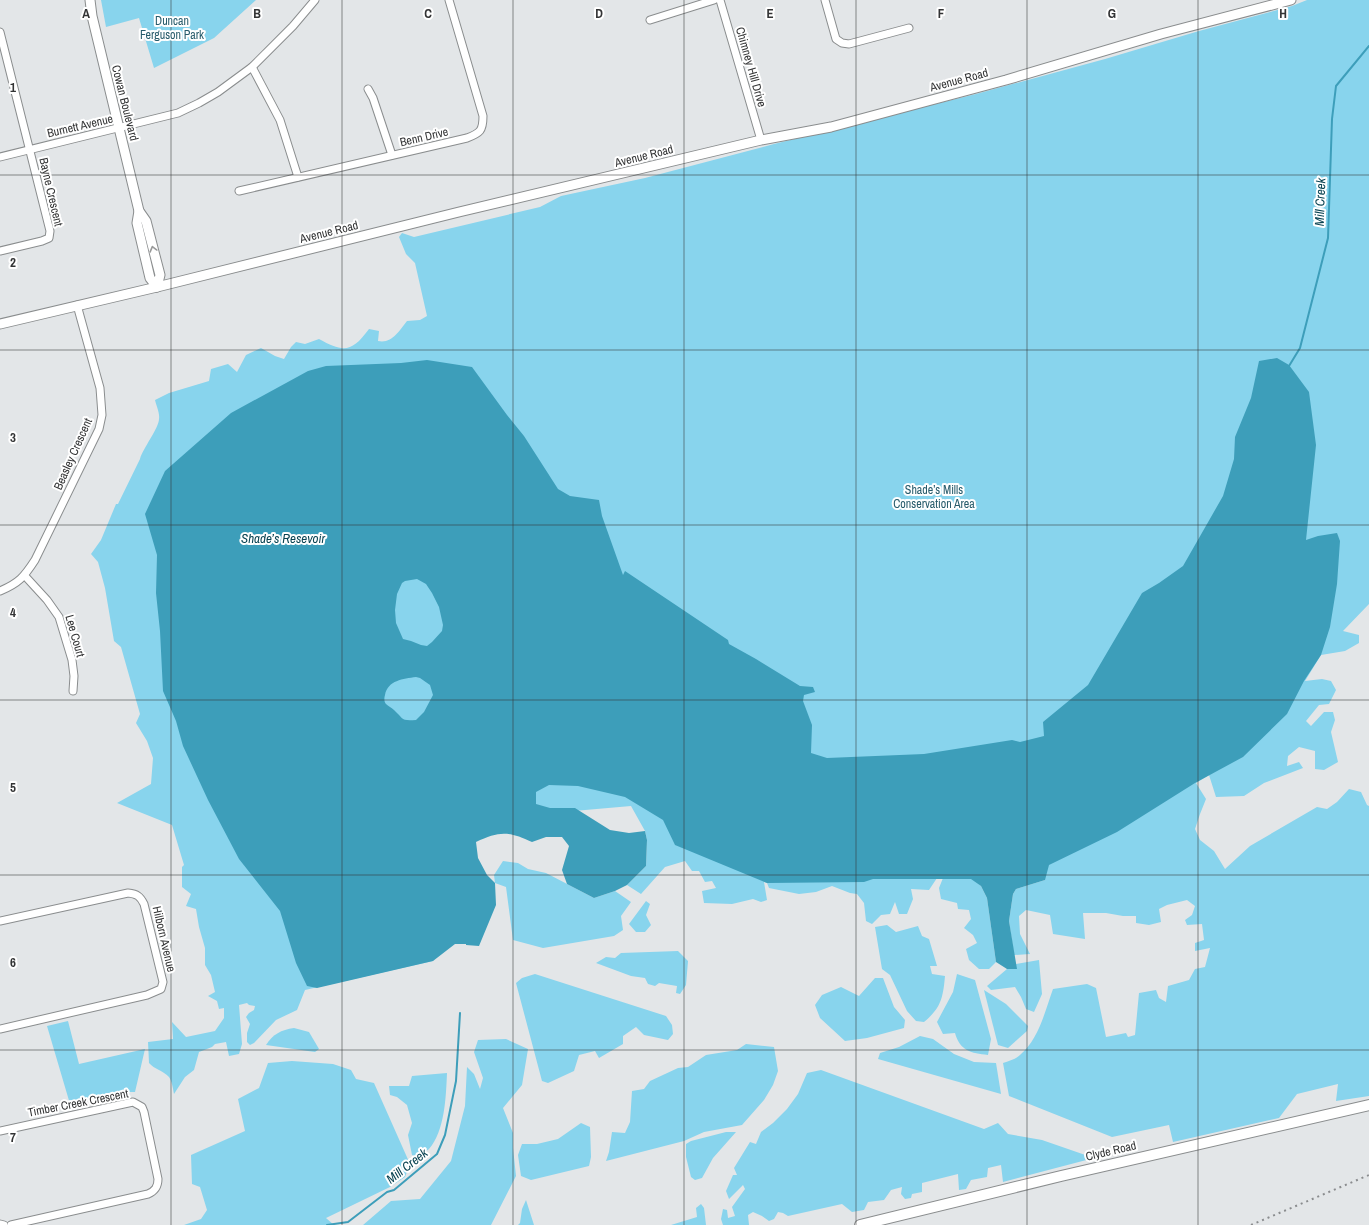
<svg xmlns="http://www.w3.org/2000/svg" width="1369" height="1225" font-family="'Archivo Narrow',sans-serif">
<rect width="100%" height="100%" fill="#e3e6e8"/>
<g fill="#88d4ed">
<polygon points="101,0 256,0 214,38 154,68 139,18 106,27"/>
<path d="M 1307,0 L 1369,0 L 1369,604 L 1343,631 L 1359,635 L 1359,643 L 1345,651 L 1321,655 L 1305,681 L 1322,679 L 1331,681 L 1336,690 L 1329,704 L 1319,705 L 1306,721 L 1311,726 L 1324,712 L 1333,712 L 1335,720 L 1331,732 L 1338,762 L 1324,770 L 1315,769 L 1315,751 L 1299,747 L 1288,756 L 1287,766 L 1299,762 L 1303,768 L 1264,783 L 1244,796 L 1216,797 L 1209,775 L 1196,783 L 1206,799 L 1200,814 L 1195,829 L 1200,840 L 1214,851 L 1225,869 L 1250,846 L 1317,807 L 1327,809 L 1337,802 L 1349,789 L 1361,792 L 1367,805 L 1369,806 L 1369,1096 L 1336,1101 L 1338,1084 L 1297,1094 L 1279,1118 L 1173,1142 L 1169,1125 L 1112,1137 L 1009,1096 L 1003,1063 C 1009,1061 1016,1059 1020,1055 C 1039,1039 1045,1011 1053,989 L 1087,984 L 1096,988 L 1106,1037 L 1126,1033 L 1128,1037 L 1135,1035 L 1139,993 L 1156,990 L 1159,998 L 1166,1002 L 1168,986 L 1189,980 L 1195,969 L 1205,967 L 1210,948 L 1195,951 L 1195,943 L 1204,940 L 1202,924 L 1187,925 L 1185,920 L 1192,915 L 1195,906 L 1187,900 L 1167,905 L 1159,909 L 1161,922 L 1149,925 L 1136,923 L 1136,916 L 1123,916 L 1106,913 L 1083,913 L 1085,939 L 1053,934 L 1050,915 L 1026,910 L 1019,916 L 1020,934 L 1030,954 L 1014,955 L 1009,921 L 1013,894 L 1016,889 L 1045,880 L 972,878 L 981,886 L 987,898 L 996,962 L 989,969 L 979,969 L 969,960 L 966,949 L 977,943 L 973,935 L 964,928 L 971,919 L 969,910 L 958,909 L 957,903 L 941,899 L 939,888 L 943,878 L 937,878 L 929,890 L 911,889 L 913,899 L 907,914 L 899,914 L 895,902 L 890,914 L 881,915 L 872,924 L 866,921 L 864,903 L 857,894 L 850,893 L 832,886 L 816,892 L 799,894 L 769,888 L 767,883 L 764,882 L 767,900 L 761,902 L 753,899 L 732,904 L 704,903 L 702,891 L 716,888 L 712,881 L 705,882 L 699,871 L 692,871 L 685,861 L 665,867 L 641,894 L 627,885 L 646,866 L 647,840 L 645,831 L 631,806 L 482,819 L 433,961 L 305,990 L 297,1010 L 276,1020 L 254,1043 L 250,1045 L 247,1042 L 247,1033 L 250,1024 L 246,1017 L 249,1013 L 254,1010 L 255,1006 L 249,1005 L 247,1003 L 239,1005 L 242,1044 L 239,1054 L 229,1056 L 226,1042 L 215,1044 L 212,1047 L 199,1052 L 194,1070 L 185,1077 L 174,1094 C 173,1089 172,1081 169,1077 C 164,1071 154,1069 149,1063 L 148,1042 L 173,1039 L 172,1022 L 186,1037 L 215,1031 L 224,1018 L 224,1008 L 219,1009 L 217,1001 L 208,996 L 215,992 L 211,975 L 205,965 L 205,948 L 199,927 L 196,909 L 186,906 L 191,894 L 182,887 L 182,867 L 184,865 L 172,825 L 117,803 L 151,784 L 153,758 L 147,741 L 136,723 L 140,714 L 121,647 L 114,641 L 105,588 L 98,562 L 91,554 L 101,540 L 116,504 L 118,504 L 140,459 C 143,448 159,428 159,419 C 160,413 156,405 155,400 L 169,393 L 209,381 L 211,369 L 228,364 L 237,372 L 246,355 L 261,348 L 275,356 L 284,359 L 291,347 L 296,342 L 305,344 L 319,339 C 344,353 352,352 369,329 L 379,331 L 378,341 C 392,344 399,331 407,321 L 420,320 L 427,316 L 415,263 L 406,254 L 399,237 L 402,233 L 414,237 L 540,207 L 561,196 L 645,178 L 774,144 L 976,94 L 1105,59 L 1199,31 L 1292,6 Z"/>
<polygon points="503,861 518,863 528,869 546,873 594,898 615,891 631,902 621,916 623,930 614,936 543,948 513,940 506,887 495,883 494,875"/>
<polygon points="646,901 650,904 646,915 651,925 645,932 636,932 629,924"/>
<path d="M 887,925 L 896,932 L 918,926 L 922,936 L 929,939 L 937,966 L 930,966 L 932,974 L 945,976 C 943,998 941,1008 924,1022 L 916,1021 L 907,1011 L 890,975 L 882,969 L 875,927 Z"/>
<polygon points="678,951 688,961 686,985 680,994 676,993 677,986 659,983 655,986 648,984 645,978 631,976 596,963 606,957 615,958 621,953"/>
<polygon points="1039,960 1042,994 1034,1012 1026,1009 1021,997 1015,987 991,990 987,986 1007,969 1016,969 1016,964"/>
<polygon points="535,974 666,1016 672,1025 673,1034 668,1040 644,1035 636,1027 623,1036 623,1044 599,1058 595,1051 579,1055 574,1071 548,1083 542,1081 516,983 522,978"/>
<path d="M 957,974 L 975,980 L 991,1039 L 988,1055 C 971,1053 960,1051 955,1033 L 943,1034 L 937,1022 L 953,992 Z"/>
<polygon points="875,978 883,978 894,1007 905,1020 904,1028 867,1038 845,1041 820,1018 815,1005 822,995 841,987 859,996"/>
<polygon points="984,990 1006,1004 1028,1026 1027,1031 1008,1048 998,1045"/>
<polygon points="68,1021 79,1064 145,1049 135,1092 126,1092 70,1104 47,1026"/>
<path d="M 294,1028 L 309,1032 L 319,1049 L 315,1052 L 266,1045 C 273,1034 281,1030 294,1028 Z"/>
<polygon points="920,1036 933,1039 954,1054 974,1062 996,1063 1001,1094 878,1059 880,1053 899,1047"/>
<polygon points="506,1039 528,1049 522,1085 503,1108 513,1133 513,1148 516,1176 491,1225 363,1225 391,1201 420,1199 451,1161 465,1106 467,1067 474,1074 480,1089 483,1078 474,1052 478,1040"/>
<polygon points="746,1044 774,1047 778,1071 773,1085 764,1100 742,1125 704,1132 684,1141 606,1161 609,1152 612,1132 625,1133 630,1122 632,1091 644,1089 650,1081 678,1068 688,1067 706,1055 737,1050"/>
<polygon points="292,1061 333,1064 351,1070 356,1079 374,1083 410,1164 405,1177 390,1187 326,1218 334,1225 184,1225 201,1219 207,1210 200,1187 192,1184 191,1155 245,1131 238,1099 259,1088 268,1063"/>
<polygon points="821,1070 984,1129 998,1123 1008,1134 1042,1140 1094,1158 1003,1182 1001,1165 988,1168 987,1177 971,1180 966,1189 959,1190 958,1174 922,1183 922,1192 912,1194 911,1198 905,1199 901,1194 902,1187 891,1190 884,1200 868,1202 864,1210 852,1212 842,1204 788,1216 783,1213 778,1212 774,1219 769,1221 762,1216 753,1212 748,1215 749,1225 723,1225 721,1219 723,1209 727,1210 728,1218 735,1216 732,1207 745,1189 743,1185 729,1199 726,1191 733,1175 737,1175 734,1168 750,1142 756,1144 761,1132 773,1123 787,1109 798,1094 807,1073"/>
<path d="M 447,1073 C 446,1096 445,1131 429,1149 C 426,1152 420,1155 416,1157 L 412,1155 L 408,1135 L 412,1123 L 407,1105 L 397,1097 L 390,1095 L 389,1086 L 409,1086 L 412,1076 Z"/>
<polygon points="581,1123 590,1127 591,1157 589,1166 531,1180 521,1176 518,1155 522,1144 537,1144 558,1139"/>
<polygon points="726,1132 736,1132 713,1158 702,1178 695,1180 691,1177 686,1157 686,1144 691,1141"/>
<polygon points="526,1200 534,1225 518,1225 520,1223 522,1209"/>
<polygon points="701,1204 704,1208 706,1225 671,1225 697,1217 696,1208"/>
</g>
<path fill="#3d9eba" fill-rule="evenodd" d="M 1277,358 L 1289,365 L 1309,392 L 1316,445 L 1306,540 L 1318,536 L 1337,533 L 1340,541 L 1337,584 L 1330,627 L 1321,655 L 1304,681 L 1287,714 L 1243,757 L 1195,783 L 1117,832 L 1049,865 L 1045,880 L 1016,889 L 1013,894 L 1009,921 L 1017,969 L 1007,969 L 996,962 L 987,898 L 981,886 L 971,879 L 873,879 L 864,882 L 767,883 L 675,845 L 663,820 L 625,797 L 578,786 L 549,785 L 536,792 L 536,804 L 550,808 L 575,808 L 610,830 L 629,833 L 645,831 L 647,840 L 646,866 L 627,885 L 615,891 L 594,898 L 567,884 L 562,870 L 569,846 L 562,837 L 546,837 L 532,842 C 509,831 499,831 476,842 L 478,858 L 487,875 L 495,883 L 496,905 L 479,946 L 466,945 L 466,944 L 455,944 L 433,961 L 317,988 L 307,986 L 296,963 L 280,911 L 239,859 L 208,800 L 183,746 L 176,721 L 163,691 L 160,631 L 156,593 L 157,555 L 145,514 L 165,471 L 231,413 L 308,371 L 326,366 L 401,363 L 427,360 L 472,367 L 507,415 L 524,436 L 558,489 L 570,496 L 599,500 L 602,516 L 623,575 L 625,571 L 728,640 L 729,644 L 756,659 L 800,686 L 813,687 L 815,692 L 804,695 L 803,701 L 812,725 L 811,753 L 827,758 L 924,754 L 1012,740 L 1020,742 L 1044,736 L 1043,722 L 1088,685 L 1142,593 L 1159,583 L 1183,566 L 1223,496 L 1234,459 L 1235,437 L 1251,398 L 1259,361 ZM 417,579 L 426,584 L 432,593 L 439,607 L 443,625 L 442,631 L 432,642 L 427,646 L 421,645 L 411,641 L 403,639 L 396,623 L 395,610 L 397,594 L 402,583 L 405,581 ZM 416,677 L 420,678 L 430,685 L 433,695 L 424,712 L 416,720 C 400,721 404,719 394,710 C 392,708 388,706 386,704 C 384,702 384,698 385,695 C 388,680 403,679 416,677 Z"/>
<g fill="none" stroke-linecap="round" stroke-linejoin="round">
<g stroke="#3d9eba" stroke-width="2">
<polyline points="1289,366 1300,348 1328,238 1332,119 1336,86 1369,46"/>
<polyline points="327,1225 348,1222 387,1192 394,1190 437,1154 445,1135 456,1081 460,1013"/>
</g>
<g stroke="#8a8d8e" stroke-width="9">
<g id="minor">
<polyline points="720,0 761,140"/>
<polyline points="825,0 836,39 842,43 849,44 909,28"/>
<polyline points="650,20 714,0"/>
<polyline points="0,32 50,231 49,238 42,241 0,251"/>
<polyline points="252,67 280,120 298,177"/>
<polyline points="368,89 373,98 392,155"/>
<polyline points="0,157 178,113 199,103 218,92 252,67 293,26 315,0"/>
<path d="M 239,191 L 467,138 C 480,133 483,131 483,116 L 449,0"/>
<polyline points="25,576 47,600 59,617 72,660 74,676 73,691"/>
<path d="M 0,591 C 19,583 24,577 35,560 L 99,429 L 102,415 L 100,388 L 77,305"/>
<path d="M 0,921 L 128,893 C 137,894 140,896 144,904 L 163,982 L 161,989 L 147,995 L 0,1029"/>
<path d="M 0,1131 L 133,1102 L 142,1107 L 144,1112 L 158,1179 C 158,1187 155,1191 148,1194 L 11,1225"/>
<polyline points="0,1224 4,1225"/>
</g>
</g>
<g stroke="#8a8d8e" stroke-width="11">
<g id="tertiary">
<polyline points="90,0 92,16 139,211 146,221 160,275 157,287"/>
<polyline points="139,211 137,223 150,278 157,287"/>
<polyline points="0,324 157,287 459,212 761,140 831,127 1006,80 1161,34 1291,0"/>
</g>
</g>
<g stroke="#8a8d8e" stroke-width="12">
<polyline id="secondary" points="860,1225 1061,1176 1369,1105"/>
</g>
<use href="#minor" stroke="#fff" stroke-width="7"/>
<use href="#tertiary" stroke="#fff" stroke-width="9"/>
<use href="#secondary" stroke="#fff" stroke-width="10"/>
<polyline stroke="#8a8c8e" stroke-width="2" stroke-dasharray="2 4" stroke-linecap="butt" points="1251,1225 1369,1175"/>
</g>
<defs><path id="oneway-chevron" d="M-2-3.5L2.5 0L-2 3.5" fill="none" stroke-width="1.6" stroke-linecap="round" stroke-linejoin="round"/></defs>
<use stroke="#999a9a" href="#oneway-chevron" transform="translate(153 249) rotate(-105)"/>
<path fill="none" stroke="#333435" stroke-width="1" stroke-opacity="0.55" d="M 171,0 L 171,1225M 342,0 L 342,1225M 513,0 L 513,1225M 684,0 L 684,1225M 856,0 L 856,1225M 1027,0 L 1027,1225M 1198,0 L 1198,1225M 0,175 L 1369,175M 0,350 L 1369,350M 0,525 L 1369,525M 0,700 L 1369,700M 0,875 L 1369,875M 0,1050 L 1369,1050"/>
<g text-anchor="middle" dominant-baseline="central" stroke-width="4" stroke-linejoin="round" paint-order="stroke">
<g font-size="12" fill="#275b6b" stroke="#fff">
<text x="172" y="21">Duncan<tspan x="172" dy="14">Ferguson Park</tspan></text>
<text x="934" y="490">Shade’s Mills<tspan x="934" dy="14">Conservation Area</tspan></text>
</g>
<g font-size="12" fill="#333435" stroke="#fff">
<text transform="translate(751 67) rotate(74)">Chimney Hill Drive</text>
<text transform="translate(959 80) rotate(-15)">Avenue Road</text>
<text transform="translate(125 103) rotate(76)">Cowan Boulevard</text>
<text transform="translate(80 126) rotate(-13)">Burnett Avenue</text>
<text transform="translate(424 137) rotate(-13)">Benn Drive</text>
<text transform="translate(644 156) rotate(-14)">Avenue Road</text>
<text transform="translate(51 192) rotate(77)">Bayne Crescent</text>
<text transform="translate(329 232) rotate(-14)">Avenue Road</text>
<text transform="translate(73 454) rotate(-66)">Beasley Crescent</text>
<text transform="translate(75 636) rotate(74)">Lee Court</text>
<text transform="translate(164 939) rotate(77)">Hilborn Avenue</text>
<text transform="translate(78 1103) rotate(-11)">Timber Creek Crescent</text>
<text transform="translate(1111 1151) rotate(-13)">Clyde Road</text>
</g>
<g font-size="13" font-style="italic" fill="#094352" stroke="#fff">
<text transform="translate(1320 202) rotate(-88)">Mill Creek</text>
<text x="283" y="538">Shade’s Resevoir</text>
<text transform="translate(407 1166) rotate(-38)">Mill Creek</text>
</g>
</g>
<g font-size="13" text-anchor="middle" font-weight="bold" fill="#333435" stroke="#fff" stroke-width="4" stroke-linejoin="round" paint-order="stroke">
<text x="86" y="18">A</text>
<text x="257" y="18">B</text>
<text x="428" y="18">C</text>
<text x="599" y="18">D</text>
<text x="770" y="18">E</text>
<text x="941" y="18">F</text>
<text x="1112" y="18">G</text>
<text x="1283" y="18">H</text>
<text x="13" y="92">1</text>
<text x="13" y="267">2</text>
<text x="13" y="442">3</text>
<text x="13" y="617">4</text>
<text x="13" y="792">5</text>
<text x="13" y="967">6</text>
<text x="13" y="1142">7</text>
</g>
</svg>
